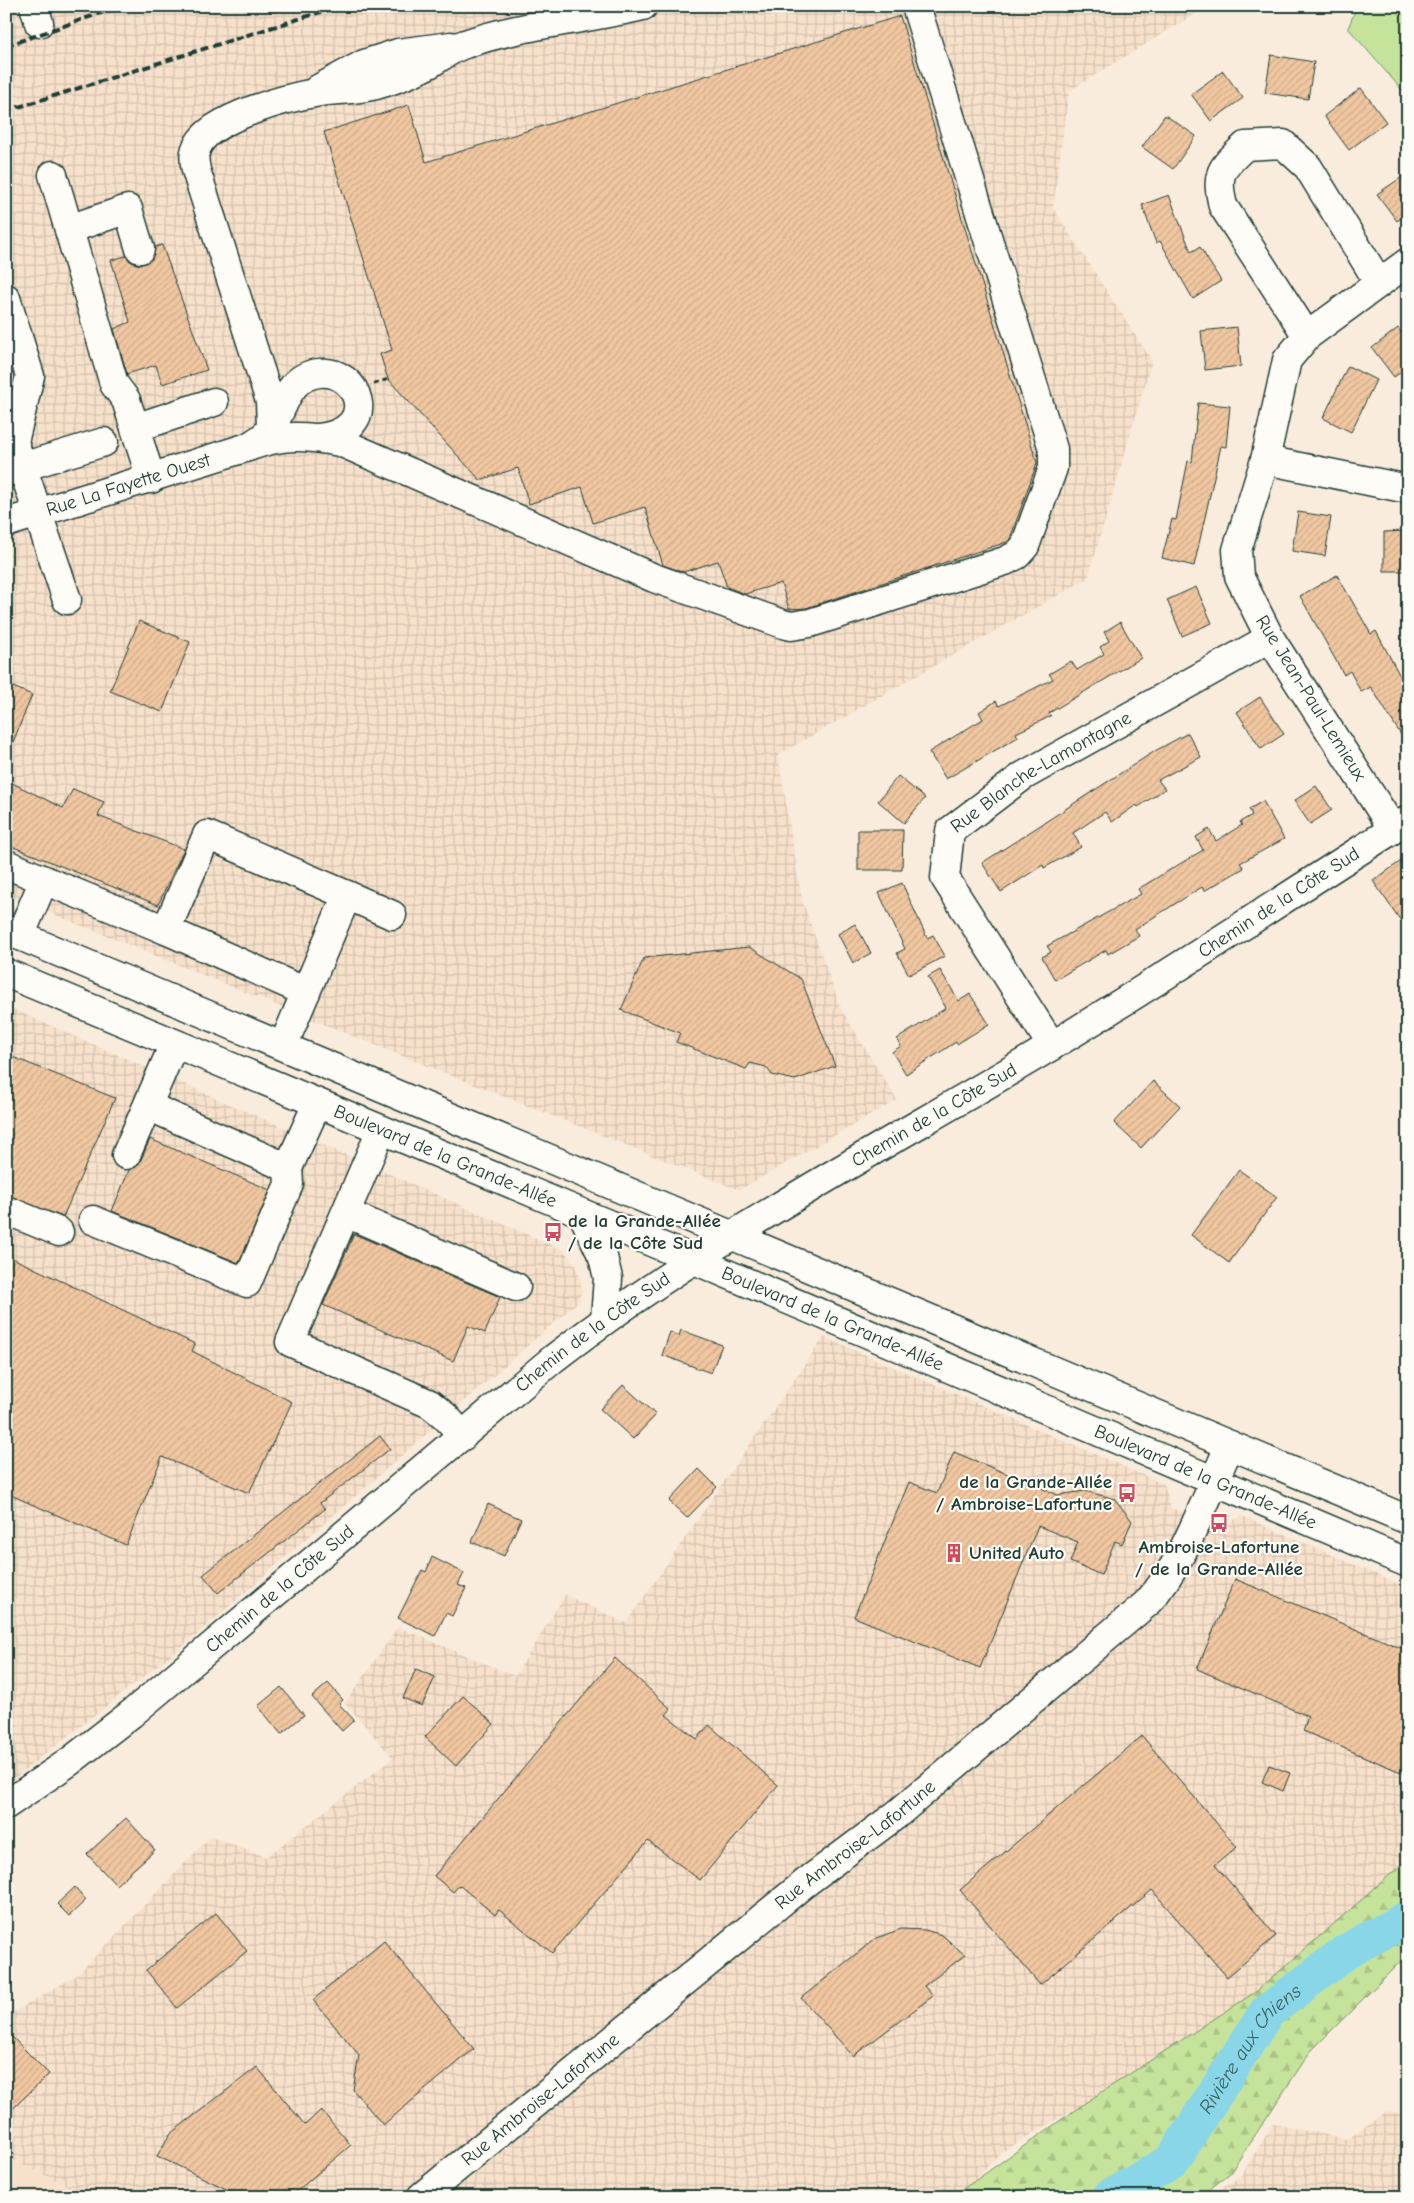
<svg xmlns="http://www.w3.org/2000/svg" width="1414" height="2203" font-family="'Comic Neue',sans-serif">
<defs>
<pattern id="industrial-grid" width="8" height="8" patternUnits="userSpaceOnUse" patternTransform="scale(1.25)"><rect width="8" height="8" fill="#f7e1cb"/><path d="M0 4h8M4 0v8" fill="none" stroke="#d3c2af"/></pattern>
<pattern id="forest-firs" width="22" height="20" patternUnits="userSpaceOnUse" patternTransform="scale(1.25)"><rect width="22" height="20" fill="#c6e39b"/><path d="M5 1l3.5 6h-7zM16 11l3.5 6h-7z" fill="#aac486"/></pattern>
<pattern id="building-hatch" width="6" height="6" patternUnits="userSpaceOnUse" patternTransform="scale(1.25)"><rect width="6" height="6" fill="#f1c7a1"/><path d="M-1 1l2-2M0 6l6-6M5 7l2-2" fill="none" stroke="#ceac8b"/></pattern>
</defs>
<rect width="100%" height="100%" fill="#f9ecdd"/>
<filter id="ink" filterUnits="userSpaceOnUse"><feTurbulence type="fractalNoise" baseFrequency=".02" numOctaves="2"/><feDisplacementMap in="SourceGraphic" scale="10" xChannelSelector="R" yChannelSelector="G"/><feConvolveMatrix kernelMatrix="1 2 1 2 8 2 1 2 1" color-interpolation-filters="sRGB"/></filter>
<g filter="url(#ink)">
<polygon fill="#f7e1cb" points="6,2157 91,2197 6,2197"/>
<g fill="url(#industrial-grid)">
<polygon points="6,6 1208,6 1069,91 1053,208 1152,361 1088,578 778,755 802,900 841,1009 897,1100 739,1190 412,1060 6,895"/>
<polygon points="6,1006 563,1250 577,1267 582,1287 579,1301 194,1637 6,1785"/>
<polygon points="824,1337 1164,1484 1171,1508 1222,1527 1242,1516 1408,1588 1408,1859 1257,1991 1085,2103 1000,2153 958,2197 91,2197 6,2157 6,2017 77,1975 211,1836 266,1857 393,1758 345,1703 398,1627 515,1676 565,1595 626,1623"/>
<polygon points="1388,2111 1408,2116 1408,2197 1205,2197 1240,2177 1273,2124 1346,2139"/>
</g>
<polygon fill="url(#forest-firs)" stroke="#729068" points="1408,1859 1408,1954 1310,2052 1230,2173 1200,2197 948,2197 966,2187 1085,2103 1257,1991"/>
<polygon fill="#c6e39b" stroke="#729068" points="1357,6 1408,6 1408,97 1348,28"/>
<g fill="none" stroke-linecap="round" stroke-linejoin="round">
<path stroke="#8ad6e9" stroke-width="36" id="s1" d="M 1110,2197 L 1172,2161 L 1266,2013 L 1347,1951 L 1408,1918"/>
</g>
<g fill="url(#building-hatch)" stroke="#1f3d34">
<polygon points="900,16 1037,463 1010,539 1007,542 806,608 789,609 781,583 745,594 727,587 718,561 683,572 663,565 645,507 593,523 582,487 529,504 518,468 480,480 388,379 380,354 392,350 324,132 409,105 426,162"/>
<polygon points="1271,55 1314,62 1308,99 1265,93"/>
<polygon points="1223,71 1243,98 1211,121 1191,94"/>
<polygon points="1361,88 1386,122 1349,150 1324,116"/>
<polygon points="1165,115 1196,136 1173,169 1142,147"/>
<polygon points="1408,173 1408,213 1397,221 1377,194"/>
<polygon points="1169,195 1191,252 1200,247 1221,281 1193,299 1160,241 1156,243 1142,205"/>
<polygon points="162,245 207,370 162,384 156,365 127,374 114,329 130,322 111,260 126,256 130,261 136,264 144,264 152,259 155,247"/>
<polygon points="1237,327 1241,366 1205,370 1201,331"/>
<polygon points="1398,328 1408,341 1408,367 1394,377 1372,348"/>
<polygon points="1348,366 1376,380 1351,432 1323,418"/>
<polygon points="1198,403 1230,406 1226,447 1221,446 1194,566 1162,558 1172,519 1176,520 1188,461 1192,462"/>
<polygon points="1298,512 1331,517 1325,556 1292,551"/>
<polygon points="1404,531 1408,532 1408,571 1384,571 1384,532"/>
<polygon points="1337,575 1371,634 1376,631 1408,691 1408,746 1371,687 1361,692 1350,671 1344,675 1300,596"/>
<polygon points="1196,587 1212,623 1182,636 1167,600"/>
<polygon points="139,621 190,642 162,712 110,691"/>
<polygon points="1120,622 1141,658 1049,713 1051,716 1016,733 1018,737 946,779 929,752 983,719 979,712 996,701 999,706 1053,679 1049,674 1071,661 1077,670 1104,654 1100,647 1109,641 1104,632"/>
<polygon points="6,684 32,695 7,757 6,756"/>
<polygon points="1260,697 1284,734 1261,749 1237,712"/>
<polygon points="1188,733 1201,757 1158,780 1165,789 1138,807 1136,805 1112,822 1105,812 1073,833 1081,847 1044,868 1043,865 1001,892 982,863 1155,751"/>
<polygon points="898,776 925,798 904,823 878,801"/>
<polygon points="6,780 63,808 73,789 104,802 98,816 184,849 158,905 6,844"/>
<polygon points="1316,786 1332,810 1310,824 1294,801"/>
<polygon points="1263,801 1284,839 1240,863 1244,868 1204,891 1202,887 1135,929 1139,936 1108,954 1106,950 1055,980 1042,957 1051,952 1047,946 1141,894 1138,889 1203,850 1196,837 1209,829 1216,841 1242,825 1240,822 1252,815 1249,809"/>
<polygon points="858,830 903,830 902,870 858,870"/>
<polygon points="1408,856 1408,931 1373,881"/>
<polygon points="902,883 927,938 933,935 945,956 909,975 897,953 905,949 879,893"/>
<polygon points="855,924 871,953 853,963 838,934"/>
<polygon points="749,947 801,979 835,1066 795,1080 772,1075 766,1067 750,1063 746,1069 676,1042 680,1033 621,1010 644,958"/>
<polygon points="940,970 959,1001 970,994 989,1024 957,1044 956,1042 906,1074 892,1052 901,1046 897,1039 946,1008 928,977"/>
<polygon points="10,1056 115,1098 63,1217 6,1195 6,1065"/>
<polygon points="1153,1081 1180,1106 1141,1148 1114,1123"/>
<polygon points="150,1139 270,1190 239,1263 112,1211 129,1170 136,1167 140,1162"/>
<polygon points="1239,1170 1277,1197 1229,1263 1191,1235"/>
<polygon points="354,1234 500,1297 485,1333 468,1326 453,1361 323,1305"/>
<polygon points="6,1255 195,1344 192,1351 292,1402 249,1493 162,1457 126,1545 6,1493"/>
<polygon points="681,1330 722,1345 711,1373 662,1355 670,1332 679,1336"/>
<polygon points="623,1385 656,1415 633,1439 600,1409"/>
<polygon points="380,1436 390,1449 320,1503 325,1509 218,1593 203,1575"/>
<polygon points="954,1452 1058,1495 1085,1491 1115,1499 1132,1521 1122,1544 1115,1541 1101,1575 1070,1562 1078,1542 1038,1526 980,1668 854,1617 909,1482 937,1493"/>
<polygon points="699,1469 717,1487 687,1518 669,1501"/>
<polygon points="488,1504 521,1519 504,1556 472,1542"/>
<polygon points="432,1557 464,1573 458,1585 466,1588 452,1616 446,1613 435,1636 398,1618 422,1570 426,1572"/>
<polygon points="1235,1579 1408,1651 1408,1775 1303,1731 1308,1716 1197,1669"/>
<polygon points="615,1658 671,1709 666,1715 697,1739 709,1725 778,1785 700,1880 648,1841 552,1953 499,1910 495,1915 459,1885 453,1892 434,1876"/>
<polygon points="416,1669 435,1677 422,1706 403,1698"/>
<polygon points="328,1683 343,1700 339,1704 354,1720 342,1731 312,1697"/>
<polygon points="281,1687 304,1715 281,1734 258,1706"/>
<polygon points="463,1696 494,1724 456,1766 425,1737"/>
<polygon points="1142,1736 1237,1847 1215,1865 1276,1936 1227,1977 1152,1890 1040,1985 960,1890"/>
<polygon points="1269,1765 1290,1773 1283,1791 1262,1782"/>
<polygon points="126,1818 155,1850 116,1885 87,1854"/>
<polygon points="75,1887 86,1900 69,1916 57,1904"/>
<polygon points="216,1913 247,1951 177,2008 146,1970"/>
<polygon points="901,1929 925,1930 942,1935 965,1955 924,1986 933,1996 853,2056 801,1998 876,1938"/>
<polygon points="384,1941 474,2049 383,2125 353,2090 359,2055 313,2000"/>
<polygon points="6,2031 49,2074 6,2115"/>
<polygon points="257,2067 305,2125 321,2110 351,2145 290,2197 243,2197 157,2156 170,2134"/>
</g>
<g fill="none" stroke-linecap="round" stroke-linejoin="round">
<g stroke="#1f3d34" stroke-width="31">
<g id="minor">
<polyline points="34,6 39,23"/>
<polyline points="318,89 364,64 398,53 451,46"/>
<polyline points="53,175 114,384 126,400 135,428"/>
<polyline points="69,229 128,209 140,249"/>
<polyline points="6,298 30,376 14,442 67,600"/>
<path d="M 1307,336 L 1223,206 C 1215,172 1221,169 1245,146 L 1283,144 L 1308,167 L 1379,283"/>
<path d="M 271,427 L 270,401 L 196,170 C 194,161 193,153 198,145 C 212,117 290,97 320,92 C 339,89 358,90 376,85 C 394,80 412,73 429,64 C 441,57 452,48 465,44 C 523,24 584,20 643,6"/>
<path d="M 319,438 C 383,430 358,368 319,373 C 285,377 285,410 269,431 C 264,438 256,442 248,447 C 283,434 304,435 340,442 L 654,578 L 783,624 L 791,626 L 810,623 L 1005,561 L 1017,555 L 1025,546 L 1053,468 L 1053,449 L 916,6"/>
<polyline points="1265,460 1408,489"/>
<polyline points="6,472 104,442"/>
<polyline points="151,479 135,428 214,402"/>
<path id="s2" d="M 6,523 L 248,447"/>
<polyline points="1393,829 1270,638 1239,576 1237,550 1265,460 1287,360 1307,336 1408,262"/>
<polyline points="6,864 44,880 20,936"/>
<polyline points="44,880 166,930 207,835 347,895 283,1046"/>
<polyline points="347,895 392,915"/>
<polyline points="6,930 1408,1520"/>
<polyline points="166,930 306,992"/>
<path id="s3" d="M 6,973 L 692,1259 L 1408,1563"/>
<path id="s4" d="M 1052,1046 L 945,878 L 950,831 L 1023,776 L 1270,638"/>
<polyline points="148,1106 288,1168 317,1104"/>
<polyline points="381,1130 290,1342 430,1404 446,1417 463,1436"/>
<polyline points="126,1155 174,1044"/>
<polyline points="6,1210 59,1232"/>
<polyline points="346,1213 516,1287"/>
<polyline points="583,1215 603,1257 608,1278 605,1319"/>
<polyline points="93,1220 247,1283 289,1184 288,1168"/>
<path id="s5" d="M 6,1805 L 69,1762 L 131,1714 L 553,1359 C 700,1245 865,1157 1025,1062 C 1155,985 1280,900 1408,820"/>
<path id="s6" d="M 421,2197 L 805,1883 L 896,1815 L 1146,1604 C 1185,1563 1206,1496 1230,1445"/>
</g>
</g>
<polyline stroke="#1f3d34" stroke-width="3" stroke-dasharray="5 4" stroke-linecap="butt" points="374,384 388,379"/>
<use href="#minor" stroke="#fdfcf7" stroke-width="28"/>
<g stroke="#1f3d34" stroke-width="4" stroke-dasharray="8 4" stroke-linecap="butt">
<polyline points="6,46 121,6"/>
<polyline points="6,111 340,6"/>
</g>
</g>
</g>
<defs>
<g id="bus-bare" transform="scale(1.5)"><path d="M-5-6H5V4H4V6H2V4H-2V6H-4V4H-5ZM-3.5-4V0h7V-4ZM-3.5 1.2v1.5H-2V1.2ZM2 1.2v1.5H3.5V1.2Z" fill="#d1495b" stroke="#fdfcf7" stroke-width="2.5" paint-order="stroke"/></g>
<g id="building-bare" transform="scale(1.5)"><path d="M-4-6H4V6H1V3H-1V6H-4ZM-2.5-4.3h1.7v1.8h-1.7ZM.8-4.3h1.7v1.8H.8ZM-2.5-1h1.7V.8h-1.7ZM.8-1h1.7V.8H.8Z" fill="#d1495b" stroke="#fdfcf7" stroke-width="2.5" paint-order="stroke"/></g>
</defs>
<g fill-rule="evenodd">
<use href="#bus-bare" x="553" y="1232"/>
<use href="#bus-bare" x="1127" y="1493"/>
<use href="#bus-bare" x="1219" y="1523"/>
<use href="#building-bare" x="954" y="1553"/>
</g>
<g text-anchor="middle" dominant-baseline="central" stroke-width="4.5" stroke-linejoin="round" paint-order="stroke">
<g font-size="19" fill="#1f3d34" stroke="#fdfcf7">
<text stroke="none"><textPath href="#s2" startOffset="128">Rue La Fayette Ouest</textPath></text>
<text transform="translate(1311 698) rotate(58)">Rue Jean-Paul-Lemieux</text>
<text stroke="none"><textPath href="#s4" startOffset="355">Rue Blanche-Lamontagne</textPath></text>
<text stroke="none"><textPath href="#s5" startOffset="1564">Chemin de la Côte Sud</textPath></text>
<text stroke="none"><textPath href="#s5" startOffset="1159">Chemin de la Côte Sud</textPath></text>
<text stroke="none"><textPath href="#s3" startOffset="476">Boulevard de la Grande-Allée</textPath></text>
<text stroke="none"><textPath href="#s3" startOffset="896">Boulevard de la Grande-Allée</textPath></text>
<text stroke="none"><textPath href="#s5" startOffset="754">Chemin de la Côte Sud</textPath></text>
<text stroke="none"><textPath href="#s3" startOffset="1301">Boulevard de la Grande-Allée</textPath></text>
<text stroke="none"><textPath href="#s5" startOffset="349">Chemin de la Côte Sud</textPath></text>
<text stroke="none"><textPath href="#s6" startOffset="559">Rue Ambroise-Lafortune</textPath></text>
<text stroke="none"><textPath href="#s6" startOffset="154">Rue Ambroise-Lafortune</textPath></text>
</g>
<g font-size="19" font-weight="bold" fill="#1f3d34" stroke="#fdfcf7" text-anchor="start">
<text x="568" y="1221">de la Grande-Allée<tspan x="568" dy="22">/ de la Côte Sud</tspan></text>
<text x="1112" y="1482" text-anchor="end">de la Grande-Allée<tspan x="1112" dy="22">/ Ambroise-Lafortune</tspan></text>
<text x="1219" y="1547" text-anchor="middle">Ambroise-Lafortune<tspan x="1219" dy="22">/ de la Grande-Allée</tspan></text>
<text x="969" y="1553">United Auto</text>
</g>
<g font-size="20" font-style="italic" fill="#3a6361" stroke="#fdfcf7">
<text stroke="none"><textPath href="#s1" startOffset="209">Rivière aux Chiens</textPath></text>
</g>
</g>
<rect width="1414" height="2203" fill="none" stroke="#fdfcf7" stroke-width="25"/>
<rect x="12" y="12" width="1389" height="2178" fill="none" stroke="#1f3d34" stroke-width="2" filter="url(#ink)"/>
</svg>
